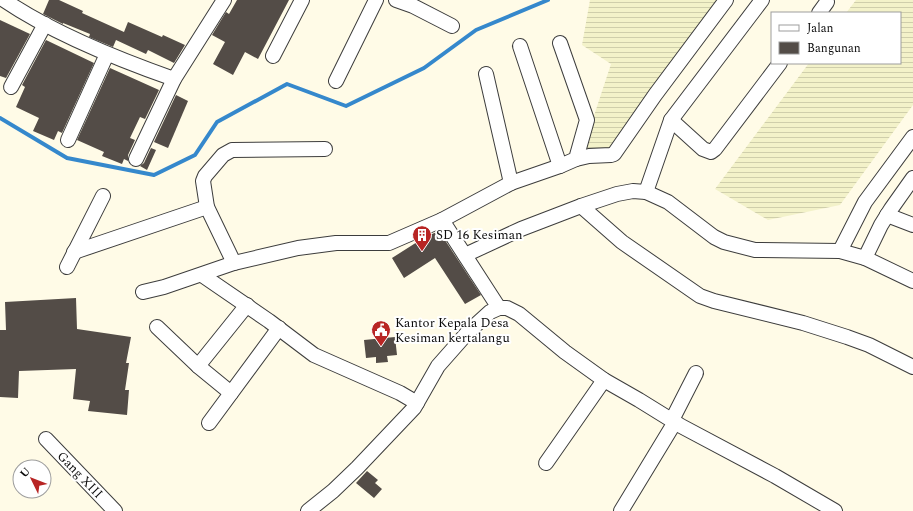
<svg xmlns="http://www.w3.org/2000/svg" width="913" height="511" font-family="Spectral,serif">
<defs>
<pattern id="farmland-rules" width="6" height="5" patternUnits="userSpaceOnUse"><rect width="6" height="5" fill="#f3f2c9"/><path d="M0 2.5h6" fill="none" stroke="#cfceab"/></pattern>
</defs>
<rect width="100%" height="100%" fill="#fffbe7"/>
<g fill="url(#farmland-rules)">
<polygon points="590,0 727,0 615,153 581,155 611,64 582,45"/>
<polygon points="856,0 913,0 913,105 840,205 768,220 715,189 809,63 900,63 900,13 846,13"/>
</g>
<g fill="none" stroke-linecap="round" stroke-linejoin="round">
<polyline stroke="#3588cc" stroke-width="4" points="0,118 67,158 154,175 195,155 217,122 287,84 346,106 424,68 476,30 548,0"/>
</g>
<g fill="#534c47">
<polygon points="49,0 59,0 83,11 82,13 124,32 128,22 162,37 163,35 185,45 174,63 148,50 146,54 116,40 113,47 89,37 90,34 63,23 63,24 43,14"/>
<polygon points="237,0 289,0 258,59 245,52 233,75 213,64 225,42 212,35 226,12 229,14"/>
<polygon points="0,20 30,34 6,78 0,76"/>
<polygon points="46,40 94,63 62,133 58,131 54,140 33,131 39,118 16,107 25,87 22,85"/>
<polygon points="110,68 159,90 145,119 140,117 130,138 135,140 128,155 128,161 124,159 122,164 102,156 104,152 77,140"/>
<polygon points="176,95 188,101 168,148 154,142"/>
<polygon points="151,148 156,150 147,170 140,166 144,163"/>
<polygon points="439,231 481,295 465,304 435,258 404,278 392,258 425,237"/>
<polygon points="76,298 77,329 131,337 126,363 129,363 125,390 129,390 127,415 88,411 90,401 73,399 76,369 19,371 18,398 0,397 0,330 6,330 5,302"/>
<polygon points="395,337 397,355 387,356 388,362 376,363 376,357 366,358 364,340"/>
<polygon points="367,471 378,480 375,483 382,489 374,498 356,483"/>
</g>
<g fill="none" stroke-linecap="round" stroke-linejoin="round">
<g stroke="#3d3d3d" stroke-width="16">
<g id="street">
<path d="M 4,0 C 54,34 117,59 174,79 L 224,0"/>
<polyline points="396,0 413,6 452,26"/>
<polyline points="819,13 827,2"/>
<polyline points="520,46 560,166"/>
<polyline points="273,56 302,0"/>
<polyline points="486,74 511,183"/>
<polyline points="336,81 376,0"/>
<polyline points="11,87 45,24"/>
<polyline points="671,120 703,149 711,152 715,149 780,63"/>
<polyline points="68,140 107,54"/>
<polyline points="136,159 174,79"/>
<polyline points="576,159 589,156 611,155 614,154 655,95 726,0"/>
<polyline points="646,192 671,120 762,0"/>
<polyline points="581,206 622,242 700,296 714,301 803,323 847,337 869,345 913,367"/>
<polyline points="887,215 913,225"/>
<polyline points="840,251 865,202 913,137"/>
<polyline points="74,252 207,207"/>
<polyline points="465,255 521,229 581,206 617,194 633,191 646,192 668,202 714,237 724,242 755,250 840,251 865,258 913,281"/>
<polyline points="865,258 881,225 891,209 913,178"/>
<polyline points="234,263 207,207 203,181 205,176 223,155 232,150 325,149"/>
<polyline points="67,267 103,196"/>
<polyline points="202,275 269,321 314,355 400,393 417,403"/>
<polyline points="143,292 164,287 234,263 298,248 336,243 389,243 442,220"/>
<polyline points="499,308 442,220 511,183 560,166 576,159 587,120 560,43"/>
<polyline points="157,327 198,366 231,393"/>
<polyline points="198,366 247,305"/>
<polyline points="672,420 696,373"/>
<polyline points="209,423 279,328"/>
<polyline points="46,439 115,511"/>
<polyline points="546,463 604,380"/>
<polyline points="308,511 333,491 357,468 414,408 438,366 468,332 490,312 499,308 507,308 519,314 565,352 604,380 639,400 681,426 775,476 835,511"/>
<polyline points="621,511 675,422"/>
</g>
</g>
<use href="#street" stroke="#fff" stroke-width="14"/>
</g>
<defs>
<g id="building-pin" transform="scale(1)"><path d="M0 17L-7.5 6A9.5 9.5 0 1 1 7.5 6Z" fill="#b82524" stroke="#fff"/><path d="M-4-6H4V6H1V3H-1V6H-4ZM-2.5-4.3h1.7v1.8h-1.7ZM.8-4.3h1.7v1.8H.8ZM-2.5-1h1.7V.8h-1.7ZM.8-1h1.7V.8H.8Z" fill="#fff"/></g>
<g id="civic-pin" transform="scale(1)"><path d="M0 17L-7.5 6A9.5 9.5 0 1 1 7.5 6Z" fill="#b82524" stroke="#fff"/><path d="M-.6-6.5H3V-4.5H.6V-3L4-1V1h2V6H-6V1h2V-1L-.6-3ZM-1.2 2.5V6h2.4V2.5Z" fill="#fff"/></g>
</defs>
<g fill-rule="evenodd">
<use href="#building-pin" x="422" y="235"/>
<use href="#civic-pin" x="381" y="330"/>
</g>
<g text-anchor="middle" dominant-baseline="central" stroke-width="4" stroke-linejoin="round" paint-order="stroke">
<g font-size="13" fill="#0a0a0a" stroke="#fff" text-anchor="start">
<text x="436" y="235">SD 16 Kesiman</text>
<text x="395" y="323">Kantor Kepala Desa<tspan x="395" dy="15">Kesiman kertalangu</tspan></text>
</g>
<g font-size="13" fill="#0a0a0a" stroke="#fff">
<text transform="translate(80 475) rotate(46)">Gang XIII</text>
</g>
</g>
<rect x="771" y="12" width="130" height="52" fill="#ffffff" stroke="#9d9d9d"/>
<rect x="779" y="25" width="20" height="6" fill="#ffffff" stroke="#9d9d9d"/>
<text x="807" y="32" font-size="12" fill="#0a0a0a">Jalan</text>
<rect x="779" y="42" width="20" height="12" fill="#534c47" stroke="#9d9d9d"/>
<text x="807" y="52" font-size="12" fill="#0a0a0a">Bangunan</text>
<g transform="translate(32 479) rotate(313)"><circle r="19" fill="#ffffff" stroke="#9d9d9d"/>
<path d="M0-3L7 15L0 10L-7 15Z" fill="#b82524"/>
<text y="-6" font-size="11" font-weight="bold" text-anchor="middle" fill="#0a0a0a">U</text>
</g>
</svg>
